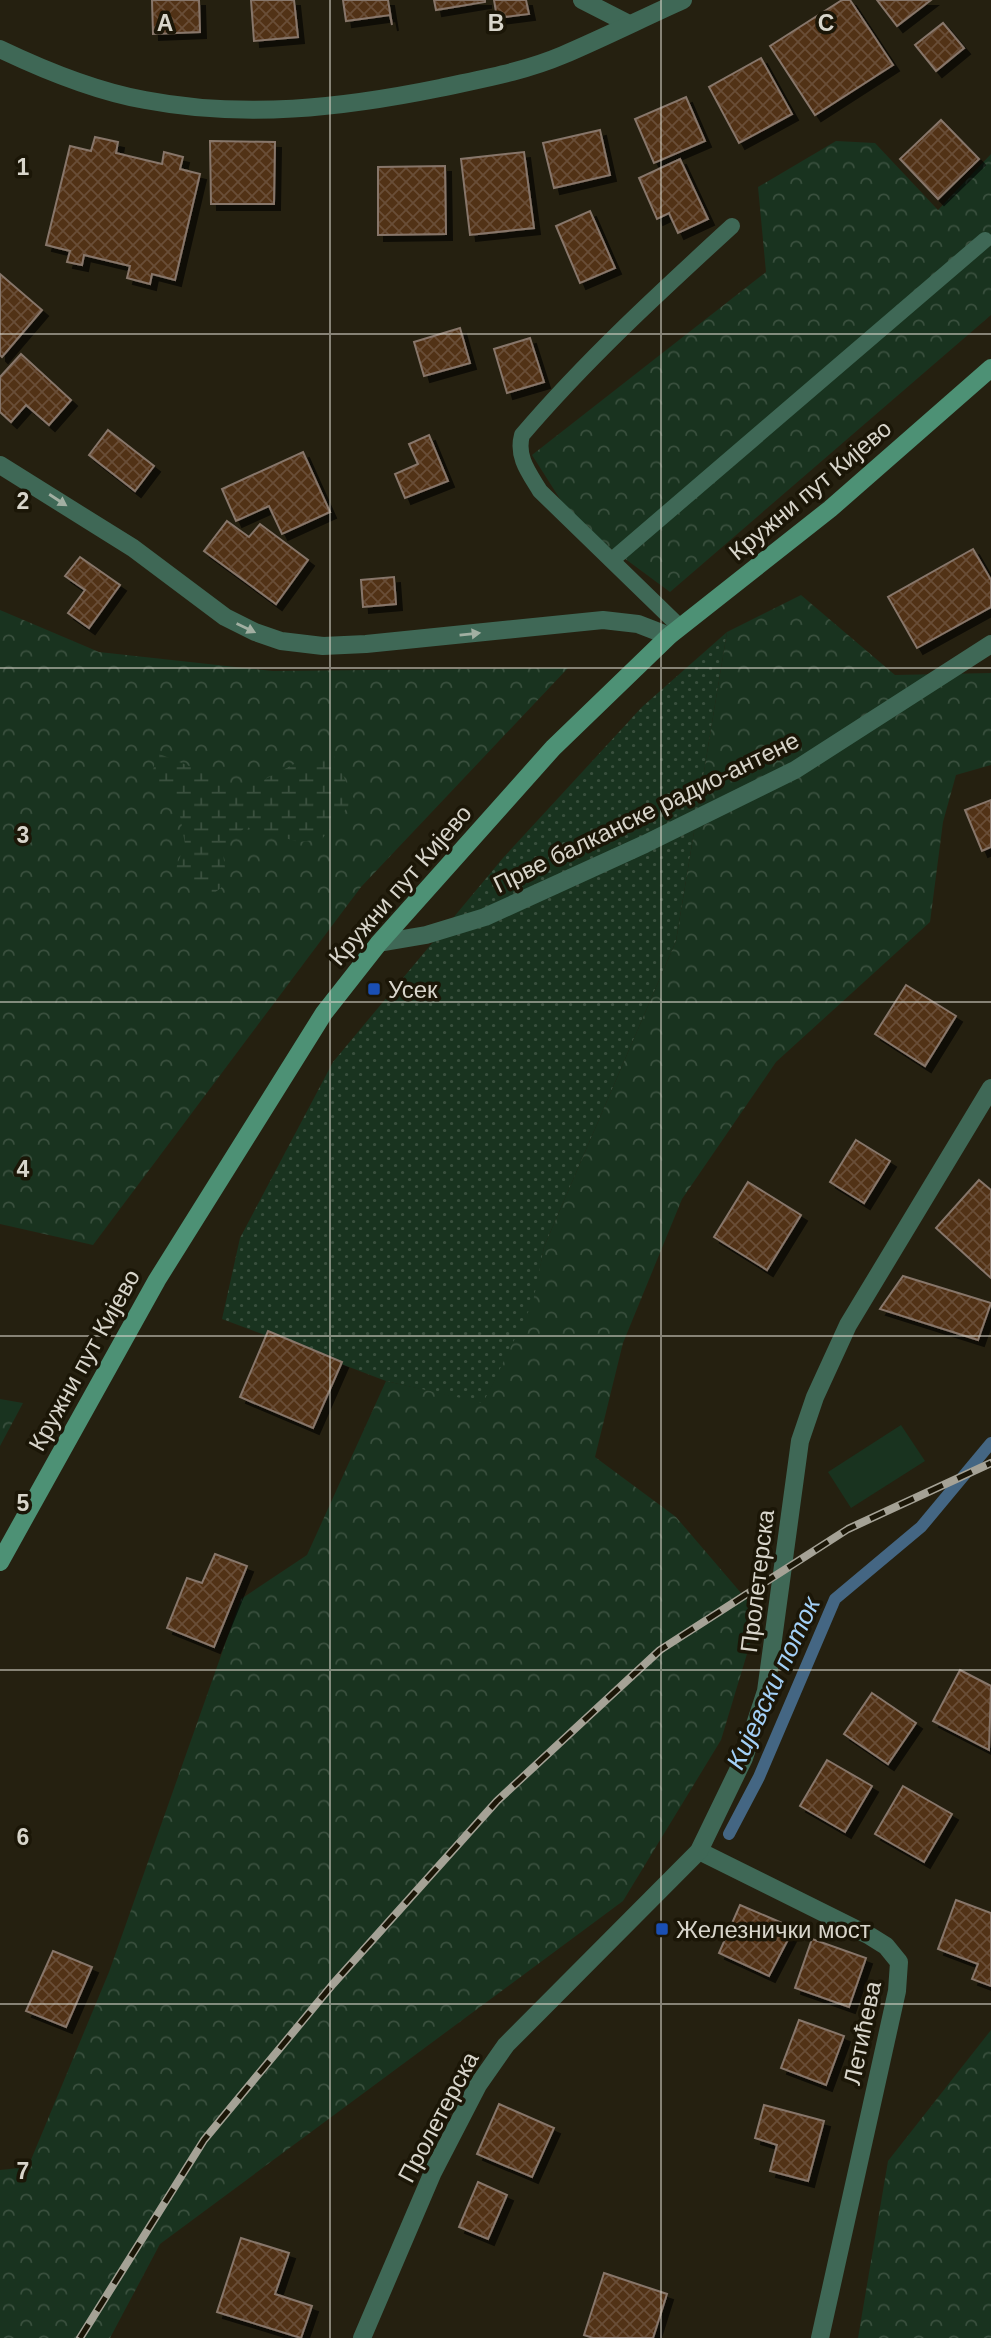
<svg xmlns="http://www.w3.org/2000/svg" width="991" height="2338" font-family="Helvetica,sans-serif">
<defs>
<pattern id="grass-dots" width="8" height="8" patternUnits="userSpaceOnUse" patternTransform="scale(1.75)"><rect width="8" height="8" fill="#19331f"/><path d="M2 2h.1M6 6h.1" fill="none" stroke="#3a503e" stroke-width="1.8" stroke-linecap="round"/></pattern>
<pattern id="forest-crowns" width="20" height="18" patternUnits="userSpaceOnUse" patternTransform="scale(1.75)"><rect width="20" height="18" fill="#19331f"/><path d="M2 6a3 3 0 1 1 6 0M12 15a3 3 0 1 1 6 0" fill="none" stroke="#3a503e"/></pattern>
<pattern id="wetland-marsh" width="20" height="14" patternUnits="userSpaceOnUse" patternTransform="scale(1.75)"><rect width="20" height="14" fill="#19331f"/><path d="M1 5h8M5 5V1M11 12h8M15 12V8" fill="none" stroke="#3a503e"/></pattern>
<pattern id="building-cross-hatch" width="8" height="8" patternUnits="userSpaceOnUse" patternTransform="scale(1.75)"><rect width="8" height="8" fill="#513116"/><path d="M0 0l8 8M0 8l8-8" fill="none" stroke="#694e37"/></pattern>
<filter id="shadow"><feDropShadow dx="6" dy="6" stdDeviation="0" flood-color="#0009"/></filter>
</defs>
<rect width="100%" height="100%" fill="#252010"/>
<polygon fill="url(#grass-dots)" points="727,632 676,941 544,1247 534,1302 483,1404 386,1381 222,1319 240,1238 333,1062 503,858 642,707"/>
<g fill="url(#forest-crowns)">
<polygon points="836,141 875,143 938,210 991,154 991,315 670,592 574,521 532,455 766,272 758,187"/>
<polygon points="801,595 895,675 991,673 991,765 956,775 943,822 930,922 776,1062 682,1199 623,1343 595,1457 676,1517 759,1614 721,1740 623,1901 160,2244 110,2338 0,2338 0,2170 28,2167 109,1972 241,1599 307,1555 386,1381 483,1403 533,1302 544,1247 676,941 727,632"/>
<polygon points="0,610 99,652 273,671 568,668 361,887 93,1245 0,1224"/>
<polygon points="0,1399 23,1403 0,1446"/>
<polygon points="991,2030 991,2338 858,2338 888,2161"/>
</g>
<polygon fill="url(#wetland-marsh)" points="332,752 354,799 322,839 299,842 246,827 222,846 227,883 208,898 174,873 185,844 178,804 151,779 157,753 199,770 215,783 258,783 296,763"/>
<polygon fill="#19331f" points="901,1425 925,1461 851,1508 828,1472"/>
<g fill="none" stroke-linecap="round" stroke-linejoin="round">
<polyline stroke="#446683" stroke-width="12" points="729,1834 759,1777 835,1599 921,1527 991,1443"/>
</g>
<g fill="url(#building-cross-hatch)" stroke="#87766a" stroke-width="2" filter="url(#shadow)">
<polygon points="152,0 199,0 200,32 153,34"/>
<polygon points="251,0 294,0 298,37 254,41"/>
<polygon points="343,0 388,0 392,25 390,15 346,21"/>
<polygon points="434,0 485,0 485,2 436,10"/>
<polygon points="494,0 526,0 529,14 497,18"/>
<polygon points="842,0 850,0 893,65 815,115 770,46"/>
<polygon points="877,0 931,0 897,26"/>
<polygon points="943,23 964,48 936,71 915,45"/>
<polygon points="761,58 792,114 739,143 709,87"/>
<polygon points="686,97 705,141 654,163 635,119"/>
<polygon points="941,120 979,159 938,199 900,159"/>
<polygon points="600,130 610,175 554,188 543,143"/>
<polygon points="95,137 118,142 116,153 162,164 164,152 183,157 180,169 200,174 175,280 152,274 150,284 127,278 130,266 84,255 82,265 67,262 70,251 46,245 70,146 91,151"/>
<polygon points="210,141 275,142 274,204 211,204"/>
<polygon points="524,152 534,228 470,235 461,159"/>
<polygon points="680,159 708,219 678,233 669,213 657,219 639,178"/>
<polygon points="445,166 446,234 378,235 378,167"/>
<polygon points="590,211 615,268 580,283 556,226"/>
<polygon points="0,274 42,310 2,357 0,355"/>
<polygon points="460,328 470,363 424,376 414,342"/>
<polygon points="530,338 544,382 507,393 494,349"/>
<polygon points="21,354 71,400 49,425 26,405 11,422 0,412 0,377"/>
<polygon points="108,430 154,466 135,491 89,455"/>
<polygon points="429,435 448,481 405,498 395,474 418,464 409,444"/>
<polygon points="303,452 330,512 282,534 269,506 236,521 222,489"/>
<polygon points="227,521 249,537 260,524 308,560 276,604 204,551"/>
<polygon points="973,549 991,580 991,607 917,648 888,597"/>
<polygon points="80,557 120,585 89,628 68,613 85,590 65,576"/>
<polygon points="394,577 396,604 363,607 361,580"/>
<polygon points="991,800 991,847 982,851 965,810"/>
<polygon points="906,985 956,1016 925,1066 875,1034"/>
<polygon points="856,1140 890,1161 864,1203 830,1182"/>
<polygon points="979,1180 991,1190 991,1278 936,1228"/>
<polygon points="748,1182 801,1215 767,1270 714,1237"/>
<polygon points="903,1276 991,1303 978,1340 880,1309"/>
<polygon points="268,1331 342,1362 313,1428 240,1397"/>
<polygon points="215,1554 247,1566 214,1647 167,1628 187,1578 202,1583"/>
<polygon points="960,1670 991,1686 989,1750 933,1721"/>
<polygon points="872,1693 916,1723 888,1764 844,1734"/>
<polygon points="827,1760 872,1786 845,1832 800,1806"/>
<polygon points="903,1786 952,1814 924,1862 875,1834"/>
<polygon points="956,1900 991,1913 991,1986 972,1979 978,1964 938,1949"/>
<polygon points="740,1905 794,1928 769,1976 719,1953"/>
<polygon points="812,1939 866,1958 849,2007 795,1988"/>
<polygon points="53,1951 92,1967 66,2027 26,2011"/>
<polygon points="799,2020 844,2036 826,2085 781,2068"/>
<polygon points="499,2104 554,2128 532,2177 477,2154"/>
<polygon points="764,2105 824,2121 808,2181 770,2171 777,2145 755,2138"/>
<polygon points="478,2182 507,2195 488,2239 459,2227"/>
<polygon points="241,2238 289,2253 275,2294 312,2306 301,2338 217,2312"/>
<polygon points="604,2273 667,2294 653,2338 593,2338 584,2335"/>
</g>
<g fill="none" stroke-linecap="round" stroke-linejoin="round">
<g stroke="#3f6856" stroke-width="16">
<polyline points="612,560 985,240"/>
<path d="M 680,627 L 540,491 C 529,473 516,457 522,435 C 586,360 659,293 732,226"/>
</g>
<g stroke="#3f6856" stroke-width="18">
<polyline points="582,0 629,24"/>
<path d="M 0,49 C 46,71 95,91 145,100 C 244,119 342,108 440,88 C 481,79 523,72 563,55 C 603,38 643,18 683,0"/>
<polyline points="0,465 133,548 225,617 255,632 281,641 323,646 366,644 603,620 638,624 669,636"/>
<polyline points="379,943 426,935 485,917 645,844 795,770 991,644"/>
<polyline points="699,1851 870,1936 886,1946 899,1962 897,1991 820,2338"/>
<polyline points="362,2338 433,2172 478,2085 506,2045 699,1851 744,1758 766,1691 800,1441 815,1397 848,1325 991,1088"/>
</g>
<polyline stroke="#4d9175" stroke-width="18" points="0,1562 157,1280 324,1013 379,943 553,748 669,636 830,509 991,368"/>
<g stroke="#a5a296" stroke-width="8">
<polyline id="rail" points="80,2338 204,2140 333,1984 497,1801 660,1650 848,1529 991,1463"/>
</g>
<use href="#rail" stroke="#1b1607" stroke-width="5" stroke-dasharray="16" stroke-linecap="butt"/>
</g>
<defs><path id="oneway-solid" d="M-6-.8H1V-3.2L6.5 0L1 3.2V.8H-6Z" transform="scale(1.75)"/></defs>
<g fill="#a2afa2">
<use href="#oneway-solid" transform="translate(58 500) rotate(33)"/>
<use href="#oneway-solid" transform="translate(246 628) rotate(26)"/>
<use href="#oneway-solid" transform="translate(470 634) rotate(-6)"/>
</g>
<path fill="none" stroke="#d8d5cb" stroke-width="2" stroke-opacity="0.55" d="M 330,0 L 330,2338M 661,0 L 661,2338M 0,334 L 991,334M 0,668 L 991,668M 0,1002 L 991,1002M 0,1336 L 991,1336M 0,1670 L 991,1670M 0,2004 L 991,2004"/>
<g fill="#1a4fb4" stroke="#1b1607" stroke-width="2.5">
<rect x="367" y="982" width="14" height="14" rx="3.5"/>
<rect x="655" y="1922" width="14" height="14" rx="3.5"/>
</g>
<g text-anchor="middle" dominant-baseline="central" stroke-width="7" stroke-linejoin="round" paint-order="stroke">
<g font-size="24" fill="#d8d5cb" stroke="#1b1607">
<text transform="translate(810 490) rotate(-40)">Кружни пут Кијево</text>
<text transform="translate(646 812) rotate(-26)">Прве балканске радио-антене</text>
<text transform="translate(400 885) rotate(-49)">Кружни пут Кијево</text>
<text transform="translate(84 1360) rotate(-61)">Кружни пут Кијево</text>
<text transform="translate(757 1581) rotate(-83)">Пролетерска</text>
<text transform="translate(862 2033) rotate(-78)">Летићева</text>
<text transform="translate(438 2117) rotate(-62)">Пролетерска</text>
</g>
<g font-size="24" fill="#d8d5cb" stroke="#1b1607" text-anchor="start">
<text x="388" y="989">Усек</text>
<text x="676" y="1929">Железнички мост</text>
</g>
<g font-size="26" font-style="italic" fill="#a3d0f7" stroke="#1b1607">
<text transform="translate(773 1683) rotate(-65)">Кијевски поток</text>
</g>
</g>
<g font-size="23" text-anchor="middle" font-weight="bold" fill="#d8d5cb" stroke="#1b1607" stroke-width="7" stroke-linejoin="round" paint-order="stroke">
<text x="165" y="31">A</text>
<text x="496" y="31">B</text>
<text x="826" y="31">C</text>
<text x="23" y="175">1</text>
<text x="23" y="509">2</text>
<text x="23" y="843">3</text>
<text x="23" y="1177">4</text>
<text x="23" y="1511">5</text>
<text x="23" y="1845">6</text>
<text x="23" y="2179">7</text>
</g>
</svg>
